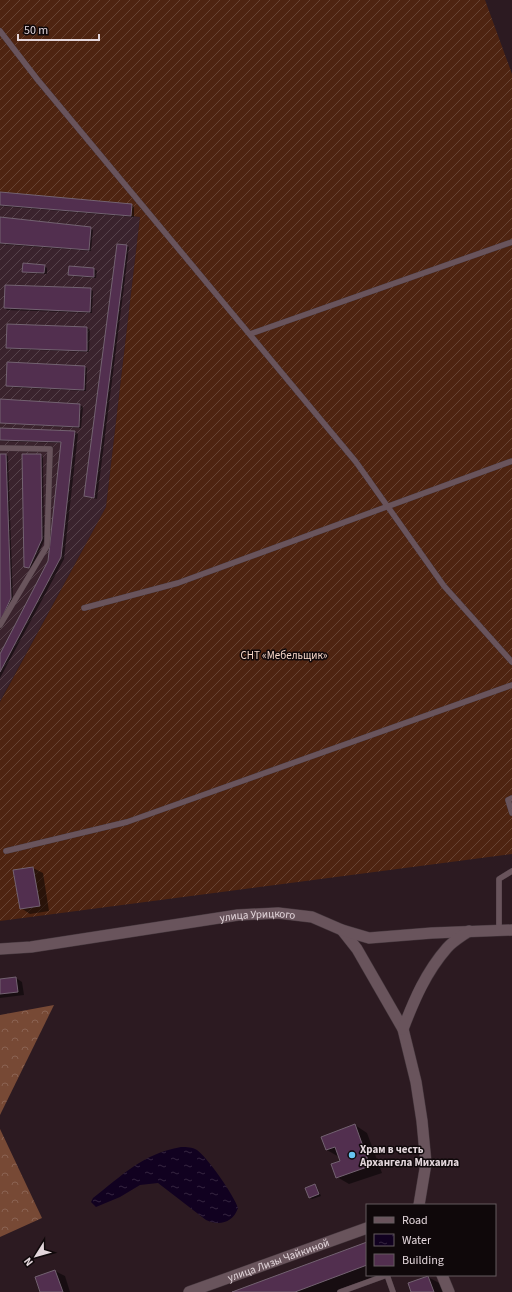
<svg xmlns="http://www.w3.org/2000/svg" width="512" height="1292" font-family="'Source Sans 3',sans-serif">
<defs>
<pattern id="industrial-furrows" width="10" height="10" patternUnits="userSpaceOnUse"><rect width="10" height="10" fill="#3a232d"/><path d="M-1 1l2-2M0 10L10 0M9 11l2-2" fill="none" stroke="#56424b"/></pattern>
<pattern id="forest-crowns" width="20" height="18" patternUnits="userSpaceOnUse"><rect width="20" height="18" fill="#774935"/><path d="M2 6a3 3 0 1 1 6 0M12 15a3 3 0 1 1 6 0" fill="none" stroke="#8a6252"/></pattern>
<pattern id="garden-furrows" width="10" height="10" patternUnits="userSpaceOnUse"><rect width="10" height="10" fill="#4e2411"/><path d="M-1 1l2-2M0 10L10 0M9 11l2-2" fill="none" stroke="#674333"/></pattern>
<pattern id="water-ripples" width="26" height="14" patternUnits="userSpaceOnUse"><rect width="26" height="14" fill="#110120"/><path d="M2 4q2-2 4 0t4 0M15 11q2-2 4 0t4 0" fill="none" stroke="#342540"/></pattern>
</defs>
<rect width="100%" height="100%" fill="#2c1a21"/>
<polygon fill="url(#industrial-furrows)" points="0,198 140,217 106,507 0,701"/>
<g fill="url(#forest-crowns)">
<polygon points="54,1005 0,1115 0,1015"/>
<polygon points="0,1129 42,1218 0,1237"/>
</g>
<polygon fill="url(#garden-furrows)" points="0,0 485,0 512,74 512,854 0,921 0,702 106,507 140,217 0,198"/>
<path fill="url(#water-ripples)" d="M 181,1147 C 187,1147 192,1147 197,1150 C 207,1157 234,1195 238,1208 C 233,1223 219,1226 206,1220 L 158,1183 L 140,1185 L 120,1197 L 96,1207 L 91,1202 L 93,1198 C 123,1175 142,1154 181,1147 Z"/>
<g fill="#0007">
<polygon points="0,193 132,205 134,207 134,217 0,206"/>
<polygon points="0,218 90,228 93,230 91,251 0,244"/>
<polygon points="127,246 129,247 97,499 88,497 85,496"/>
<polygon points="44,266 47,268 47,274 26,273 23,271"/>
<polygon points="70,267 94,269 97,271 96,278 72,276 69,274"/>
<polygon points="90,289 93,291 92,313 7,310 5,308"/>
<polygon points="8,325 87,328 90,330 89,352 10,349 7,348"/>
<polygon points="85,367 87,368 86,391 10,387 7,385"/>
<polygon points="0,400 80,405 83,407 81,428 0,423"/>
<polygon points="0,429 75,432 78,434 64,559 0,678 0,657 49,561 62,443 0,441"/>
<polygon points="0,455 6,455 8,456 13,600 0,625"/>
<polygon points="41,455 43,457 44,541 32,568 25,566"/>
<polygon points="33,868 43,873 49,911 30,914 21,908 14,871"/>
<polygon points="16,978 22,982 24,995 0,998 0,980"/>
<polygon points="355,1125 367,1133 382,1173 349,1184 337,1177 342,1161 339,1157 327,1150"/>
<polygon points="315,1185 317,1187 321,1196 312,1199 309,1197"/>
<polygon points="367,1243 367,1275 386,1275 340,1292 235,1292"/>
<polygon points="55,1271 65,1276 70,1292 41,1292"/>
<polygon points="428,1277 441,1284 444,1292 412,1292"/>
</g>
<g fill="#522f4f" stroke="#736271">
<polygon points="0,192 132,204 131,216 0,205"/>
<polygon points="0,217 91,227 89,250 0,243"/>
<polygon points="117,244 127,245 94,498 84,496"/>
<polygon points="23,263 45,265 44,273 22,272"/>
<polygon points="69,266 94,268 94,277 68,275"/>
<polygon points="5,285 91,288 90,312 4,308"/>
<polygon points="7,324 87,327 87,351 6,348"/>
<polygon points="7,362 85,366 84,390 6,386"/>
<polygon points="0,399 80,404 79,427 0,423"/>
<polygon points="0,428 75,431 61,557 0,672 0,654 48,561 61,442 0,440"/>
<polygon points="0,454 6,454 11,598 0,622"/>
<polygon points="22,454 41,454 42,539 29,568 24,567"/>
<polygon points="33,867 40,906 20,909 13,870"/>
<polygon points="16,977 18,992 0,994 0,979"/>
<polygon points="355,1124 370,1166 336,1178 331,1164 340,1161 335,1147 326,1150 321,1137"/>
<polygon points="315,1184 319,1194 309,1198 305,1188"/>
<polygon points="367,1242 367,1265 295,1292 232,1292"/>
<polygon points="55,1270 63,1292 40,1292 35,1277"/>
<polygon points="428,1276 434,1292 411,1292 408,1283"/>
</g>
<g fill="none" stroke-linecap="round" stroke-linejoin="round">
<g stroke="#45373d" stroke-width="6">
<g id="service">
<polyline points="0,31 37,79 356,462 444,586 512,662"/>
<polyline points="250,334 512,242"/>
<polyline points="0,448 50,449 47,546 0,625"/>
<polyline points="84,608 178,583 512,461"/>
<polyline points="512,798 508,800 512,813"/>
<polyline points="6,851 127,822 512,685"/>
<polyline points="499,930 499,879 512,871"/>
<polyline points="387,1275 393,1292"/>
<polyline points="340,1292 387,1275"/>
</g>
</g>
<g stroke="#45373d" stroke-width="12">
<g id="minor">
<polyline points="342,930 357,949 403,1029 416,1082 422,1121 426,1163 419,1205"/>
<path id="s1" d="M 0,949 L 31,947 L 238,915 L 278,913 L 312,917 L 342,930 L 369,938 L 432,933 L 512,930"/>
<path d="M 403,1029 C 414,1000 426,972 447,948 C 453,941 462,936 469,931"/>
<polyline points="442,1275 449,1292"/>
<path id="s2" d="M 189,1292 L 367,1228"/>
</g>
</g>
<use href="#service" stroke="#69545c" stroke-width="5.5"/>
<use href="#minor" stroke="#69545c" stroke-width="11"/>
</g>
<circle fill="#66c4ef" stroke="#0f080a" stroke-width="1.5" cx="352" cy="1155" r="4"/>
<g text-anchor="middle" dominant-baseline="central" stroke-width="3" stroke-linejoin="round" paint-order="stroke">
<g font-size="11" fill="#f9d9cb" stroke="#0f080a">
<text x="284" y="655">СНТ «Мебельщик»</text>
</g>
<g font-size="11" fill="#e3d6db" stroke="#0f080a">
<text stroke="none"><textPath href="#s1" startOffset="260">улица Урицкого</textPath></text>
<text stroke="none"><textPath href="#s2" startOffset="95">улица Лизы Чайкиной</textPath></text>
</g>
<g font-size="11" font-weight="bold" fill="#e3d6db" stroke="#0f080a" text-anchor="start">
<text x="360" y="1149">Храм в честь<tspan x="360" dy="13">Архангела Михаила</tspan></text>
</g>
</g>
<rect x="366" y="1204" width="130" height="72" fill="#0f080a" stroke="#645a5e"/>
<rect x="374" y="1217" width="20" height="6" fill="#69545c" stroke="#645a5e"/>
<text x="402" y="1224" font-size="12" fill="#e3d6db">Road</text>
<rect x="374" y="1234" width="20" height="12" fill="url(#water-ripples)" stroke="#645a5e"/>
<text x="402" y="1244" font-size="12" fill="#e3d6db">Water</text>
<rect x="374" y="1254" width="20" height="12" fill="#522f4f" stroke="#645a5e"/>
<text x="402" y="1264" font-size="12" fill="#e3d6db">Building</text>
<g transform="translate(36 1256) rotate(233)" stroke="#0f080a" stroke-width="3" paint-order="stroke">
<path d="M0-3L7 15L0 10L-7 15Z" fill="#e3d6db"/>
<text y="-6" font-size="11" font-weight="bold" text-anchor="middle" fill="#e3d6db">N</text>
</g>
<path d="M18 34v6h81v-6" fill="none" stroke="#e3d6db" stroke-width="2"/>
<text x="24" y="34" font-size="12" fill="#e3d6db" stroke="#0f080a" stroke-width="3" paint-order="stroke">50 m</text>
</svg>
